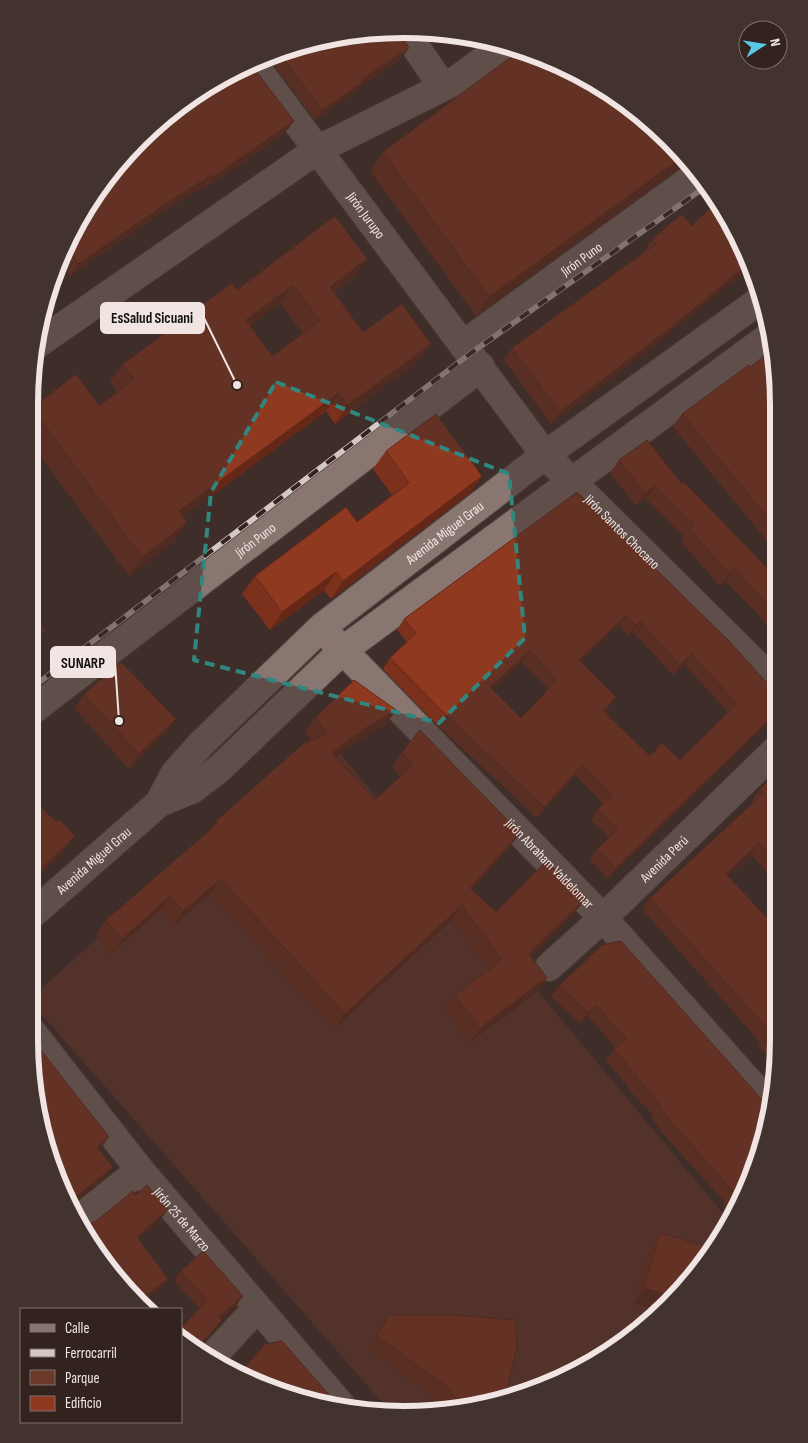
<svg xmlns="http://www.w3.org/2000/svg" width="808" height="1443" font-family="'Sofia Sans Condensed',sans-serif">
<rect width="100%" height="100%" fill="#3e2d29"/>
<g fill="#6c382a">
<polygon points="29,606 46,631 29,643"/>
<polygon points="323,733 731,1223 651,1321 547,1386 428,1413 388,1409 29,1000"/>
</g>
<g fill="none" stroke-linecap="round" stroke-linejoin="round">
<g stroke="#594b47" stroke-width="30">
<g id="minor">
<polyline points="404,30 443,87"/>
<path id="s1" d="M 252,62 L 545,455 L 777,685"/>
<path id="s2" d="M 464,344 L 698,174"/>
<polyline points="36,345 317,150 455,81 505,44"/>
<path id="s3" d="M 331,638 L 603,918 L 770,1105"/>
<path id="s4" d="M 29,713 L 481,367"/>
<path id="s5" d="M 159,803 L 175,773 L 201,744 L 322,627 L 545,455 L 763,298"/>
<path id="s6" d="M 29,917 L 159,803 L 193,789 L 219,769 L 342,651 L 771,335"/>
<path id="s7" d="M 549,967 L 603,918 L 777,749"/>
<path id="s8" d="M 29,1028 L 140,1170 L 341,1405"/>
<polyline points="80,1218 140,1170"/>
<polyline points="211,1358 257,1308"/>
</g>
</g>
<use href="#minor" stroke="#8a7671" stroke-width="28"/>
<g stroke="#d4c8c5" stroke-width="5.5">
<polyline id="rail" points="29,690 471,353 708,185"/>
</g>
<use href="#rail" stroke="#33231f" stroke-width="4" stroke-dasharray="11" stroke-linecap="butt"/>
</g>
<g fill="#7c311c" fill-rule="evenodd">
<polygon points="434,31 444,32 437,36"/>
<polygon points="307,41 401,59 359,87 355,92 315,120 267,56"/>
<polygon points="285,133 205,189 203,187 167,209 70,276 59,260 79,216"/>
<polygon points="669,138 688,162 476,316 370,171 383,152"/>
<polygon points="682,214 669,334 551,424 504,360 512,348 644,252 652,239"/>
<path d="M 367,259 L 354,277 L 334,293 L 363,332 L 431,344 L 418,362 L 335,424 L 326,411 L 183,517 L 174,542 L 129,576 L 29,441 L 30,411 L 32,408 L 99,406 L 117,392 L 110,382 L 123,364 L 237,290 ZM 280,303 L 303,334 L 272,356 L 250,326 Z"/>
<polygon points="776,355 777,553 673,427 682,414 751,367"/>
<polygon points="386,451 482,476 470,493 331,599 324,590 270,630 242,594 255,576 357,522 392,495 373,469"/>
<polygon points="619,460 682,484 777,578 777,635 726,581 720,586 681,542 684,537 646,499 636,506 610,473"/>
<path d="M 577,492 L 777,694 L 608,879 L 590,860 L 597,849 L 609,838 L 591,820 L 598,809 L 603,804 L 575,775 L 537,818 L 434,722 L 383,669 L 390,658 L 407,642 L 397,630 L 404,619 ZM 619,625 L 628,636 L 633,632 L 673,675 L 685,665 L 728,712 L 680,760 L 650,756 L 605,712 L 609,708 L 581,662 ZM 522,662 L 548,689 L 521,718 L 492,689 Z"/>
<polygon points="84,694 165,734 129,769 74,708"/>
<polygon points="396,710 385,725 357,742 336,757 375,800 400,777 392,766 402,752 509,848 472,889 496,912 574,914 531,957 536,993 469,1043 445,1010 455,995 488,970 452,920 334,1029 210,894 173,926 160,911 111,953 96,935 106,920 209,832 216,821 311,740 305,731 316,717"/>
<polygon points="777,772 778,884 751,855 728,876 770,921 778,913 778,1066 758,1045 760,1042 642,909 650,898 754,802 752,801 760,789"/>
<polygon points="29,795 66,849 33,882 29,878"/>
<polygon points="602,945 759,1159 734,1216 723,1204 724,1201 664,1135 651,1117 652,1114 627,1088 628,1086 606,1061 616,1048 588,1016 580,1023 551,997 559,986"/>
<polygon points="660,1233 711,1248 660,1311 634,1303 650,1248"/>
<polygon points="181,1271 243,1296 236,1306 221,1319 216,1330 199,1308 174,1281"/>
<polygon points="389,1315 507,1388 502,1396 445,1410 437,1399 368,1349 380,1328"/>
<polygon points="552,1372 547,1386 541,1387 542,1386"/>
</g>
<g fill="#652817">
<polygon points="441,32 444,32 437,36"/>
<polygon points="409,48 401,59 359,87 355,92 315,120 322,110 361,80"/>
<polygon points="294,121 285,133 205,189 213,177"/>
<polygon points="684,156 688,162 476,316 489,297"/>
<polygon points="212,175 203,187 167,209 70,276 78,264 176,197"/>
<polygon points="367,259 354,277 317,305 330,287"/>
<polygon points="749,263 751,267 669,334 551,424 560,412"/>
<polygon points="293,285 280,303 233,339 246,320"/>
<polygon points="431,344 418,362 335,424 348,405"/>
<polygon points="339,393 326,411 166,530 179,511"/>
<polygon points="482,476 470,493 331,599 343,581"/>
<polygon points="655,486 646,499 636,506 645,493"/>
<polygon points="187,523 174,542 129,576 142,557"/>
<polygon points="734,568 726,581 720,586 729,573"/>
<polygon points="336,572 324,590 270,630 282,612"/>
<polygon points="626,615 619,625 571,671 579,660"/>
<polygon points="640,621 633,632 628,636 636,625"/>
<polygon points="530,651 522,662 483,698 490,687"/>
<polygon points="692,654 685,665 673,675 680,665"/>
<polygon points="616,697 609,708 596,722 603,711"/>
<polygon points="396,710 385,725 357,742 321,768 332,753 367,727"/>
<polygon points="777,712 777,715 608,879 616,868"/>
<polygon points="176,719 165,734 129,769 139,754"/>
<polygon points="583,765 575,775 537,818 544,807"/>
<polygon points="520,833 509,848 460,903 470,888"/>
<polygon points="75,836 66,849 33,882 41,869"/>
<polygon points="759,843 751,855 718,885 726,874"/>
<polygon points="221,879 210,894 173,926 183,911"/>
<polygon points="170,896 160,911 111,953 122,939"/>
<polygon points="585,899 574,914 519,969 529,954"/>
<polygon points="462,905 452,920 334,1029 345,1014"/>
<polygon points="547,978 536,993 469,1043 480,1028"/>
<polygon points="596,1005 588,1016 580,1023 588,1012"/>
<polygon points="109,1137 102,1147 90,1157 97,1147"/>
<polygon points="113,1167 106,1177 72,1204 72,1203 77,1196"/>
<polygon points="168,1209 161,1219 131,1246 137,1237"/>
<polygon points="168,1279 161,1289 143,1302 142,1298"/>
<polygon points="644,1288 672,1296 660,1311 634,1303"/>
<polygon points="243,1296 236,1306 213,1327 219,1317"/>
<polygon points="222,1320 216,1330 196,1351 195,1351"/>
<polygon points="507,1388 502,1396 498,1397"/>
</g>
<g fill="#903921" stroke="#652817" fill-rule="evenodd">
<polygon points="380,30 397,30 409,48 361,80 363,82 322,110 279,52 307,41"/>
<polygon points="523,48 592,79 669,138 684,156 489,297 383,152"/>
<polygon points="250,63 294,121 213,177 212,175 176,197 78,264 66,246 79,216 122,156 176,106 238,67"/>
<polygon points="718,200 749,263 678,322 560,412 512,348 656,244 652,239 682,214 692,226"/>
<path d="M 335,216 L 367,259 L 330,287 L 363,332 L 402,304 L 431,344 L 348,405 L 339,393 L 179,511 L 187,523 L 142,557 L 32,408 L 76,374 L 99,406 L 134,379 L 123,364 L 232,283 L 237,290 ZM 293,285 L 320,321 L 272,356 L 246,320 Z"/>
<polygon points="774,347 776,355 777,529 682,414 749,365 751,367"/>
<polygon points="436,414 482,476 343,581 336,572 282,612 255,576 346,507 357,522 409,483 386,451"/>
<polygon points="647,440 682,484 684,482 777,578 777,613 734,568 729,573 690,530 694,525 655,486 645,493 619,460"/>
<path d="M 577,492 L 729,641 L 777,694 L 777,712 L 616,868 L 597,849 L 618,829 L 598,809 L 612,795 L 583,765 L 544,807 L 442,711 L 390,658 L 416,633 L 404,619 ZM 626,615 L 636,625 L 640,621 L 680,665 L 692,654 L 737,704 L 680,760 L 662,743 L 650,756 L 603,711 L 616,697 L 579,660 ZM 530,651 L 557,680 L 521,718 L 490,687 Z"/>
<polygon points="121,662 176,719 139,754 84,694"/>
<polygon points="354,680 396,710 367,727 332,753 375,800 413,765 402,752 420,730 520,833 470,888 496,912 546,861 585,899 529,954 547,978 480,1028 455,995 502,960 462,905 345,1014 221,879 183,911 170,896 122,939 106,920 218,823 216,821 304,743 327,734 316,717"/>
<polygon points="777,772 778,864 759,843 726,874 770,921 778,913 778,1046 766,1033 769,1031 650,898 764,793 760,789"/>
<polygon points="29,795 56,822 59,819 75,836 41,869 34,862 29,867"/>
<polygon points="621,941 766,1104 770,1106 759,1159 740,1203 731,1192 733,1191 672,1123 658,1106 661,1104 635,1076 636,1075 614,1049 626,1039 596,1005 588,1012 559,986 602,945"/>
<polygon points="29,1035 109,1137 97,1147 113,1167 77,1196 72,1203 49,1159 29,1039"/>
<polygon points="147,1185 168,1209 137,1237 168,1279 142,1298 147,1306 106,1267 83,1223 89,1224 96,1221 133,1191 136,1195"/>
<polygon points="660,1233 711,1248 672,1296 644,1288"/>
<polygon points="203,1251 243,1296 219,1317 222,1320 195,1351 181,1338 181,1328 207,1300 181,1271"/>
<polygon points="389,1315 453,1315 515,1320 517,1347 507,1388 498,1397 461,1406 446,1386 377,1336"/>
<polygon points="282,1341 337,1404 307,1401 241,1372 265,1344"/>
<polygon points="552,1372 562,1377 547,1386 544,1387"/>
</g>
<path d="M0 0H808V1443H0ZM 276,382 L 509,474 L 525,638 L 439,723 L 194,660 L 211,492 Z" fill="#3e2d29" fill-opacity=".55" fill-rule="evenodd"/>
<path fill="none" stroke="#31877f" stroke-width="4" stroke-dasharray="10 6" stroke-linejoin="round" d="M 276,382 L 509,474 L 525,638 L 439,723 L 194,660 L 211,492 Z"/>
<g text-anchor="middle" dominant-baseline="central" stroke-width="4" stroke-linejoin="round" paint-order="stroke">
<g font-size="14" fill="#f0e5e2" stroke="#33231f">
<text stroke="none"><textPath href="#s1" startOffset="191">Jirón Jurupo</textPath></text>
<text stroke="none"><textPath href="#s2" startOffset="145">Jirón Puno</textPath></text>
<text stroke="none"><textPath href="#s1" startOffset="599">Jirón Santos Chocano</textPath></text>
<text stroke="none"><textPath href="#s5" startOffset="396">Avenida Miguel Grau</textPath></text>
<text stroke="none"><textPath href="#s4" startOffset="285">Jirón Puno</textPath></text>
<text stroke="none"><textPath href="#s7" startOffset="158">Avenida Perú</textPath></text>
<text stroke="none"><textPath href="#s6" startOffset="86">Avenida Miguel Grau</textPath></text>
<text stroke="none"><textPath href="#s3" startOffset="314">Jirón Abraham Valdelomar</textPath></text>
<text stroke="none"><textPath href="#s8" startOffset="245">Jirón 25 de Marzo</textPath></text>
</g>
</g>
<path d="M0 0H808V1443H0ZM404 38H404A366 366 0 0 1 770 404V1040A366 366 0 0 1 404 1406H404A366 366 0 0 1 38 1040V404A366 366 0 0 1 404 38Z" fill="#42332f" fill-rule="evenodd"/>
<path fill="none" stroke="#f0e5e2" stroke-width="6" d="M404 38H404A366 366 0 0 1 770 404V1040A366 366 0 0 1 404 1406H404A366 366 0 0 1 38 1040V404A366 366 0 0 1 404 38Z"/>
<path fill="none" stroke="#f0e5e2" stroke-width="2" d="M237 385L204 318M119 721L115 662"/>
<g fill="#f0e5e2" stroke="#33231f" stroke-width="2">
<circle cx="237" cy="385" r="5"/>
<circle cx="119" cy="721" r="5"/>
</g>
<g fill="#f0e5e2" stroke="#f0e5e2" stroke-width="2">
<rect x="101" y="303" width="103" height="30" rx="5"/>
<rect x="51" y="647" width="64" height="30" rx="5"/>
</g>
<g font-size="15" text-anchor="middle" font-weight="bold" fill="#111">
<text x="152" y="323">EsSalud Sicuani</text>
<text x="83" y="668">SUNARP</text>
</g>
<rect x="20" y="1308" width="162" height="115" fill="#33231f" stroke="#7f716d"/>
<rect x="30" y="1324" width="25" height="8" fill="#8a7671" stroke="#7f716d"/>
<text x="65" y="1333" font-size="15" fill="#f0e5e2">Calle</text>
<rect x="30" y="1349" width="25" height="8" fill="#d4c8c5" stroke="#7f716d"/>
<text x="65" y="1358" font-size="15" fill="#f0e5e2">Ferrocarril</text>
<rect x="30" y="1370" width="25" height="15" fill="#6c382a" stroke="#7f716d"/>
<text x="65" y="1383" font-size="15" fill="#f0e5e2">Parque</text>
<rect x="30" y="1396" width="25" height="15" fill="#903921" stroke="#7f716d"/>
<text x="65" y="1408" font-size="15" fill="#f0e5e2">Edificio</text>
<g transform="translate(763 45) rotate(78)"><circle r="24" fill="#33231f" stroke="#7f716d"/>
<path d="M0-4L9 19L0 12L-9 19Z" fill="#58c9e4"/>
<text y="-8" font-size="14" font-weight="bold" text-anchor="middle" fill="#f0e5e2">N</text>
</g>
</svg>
